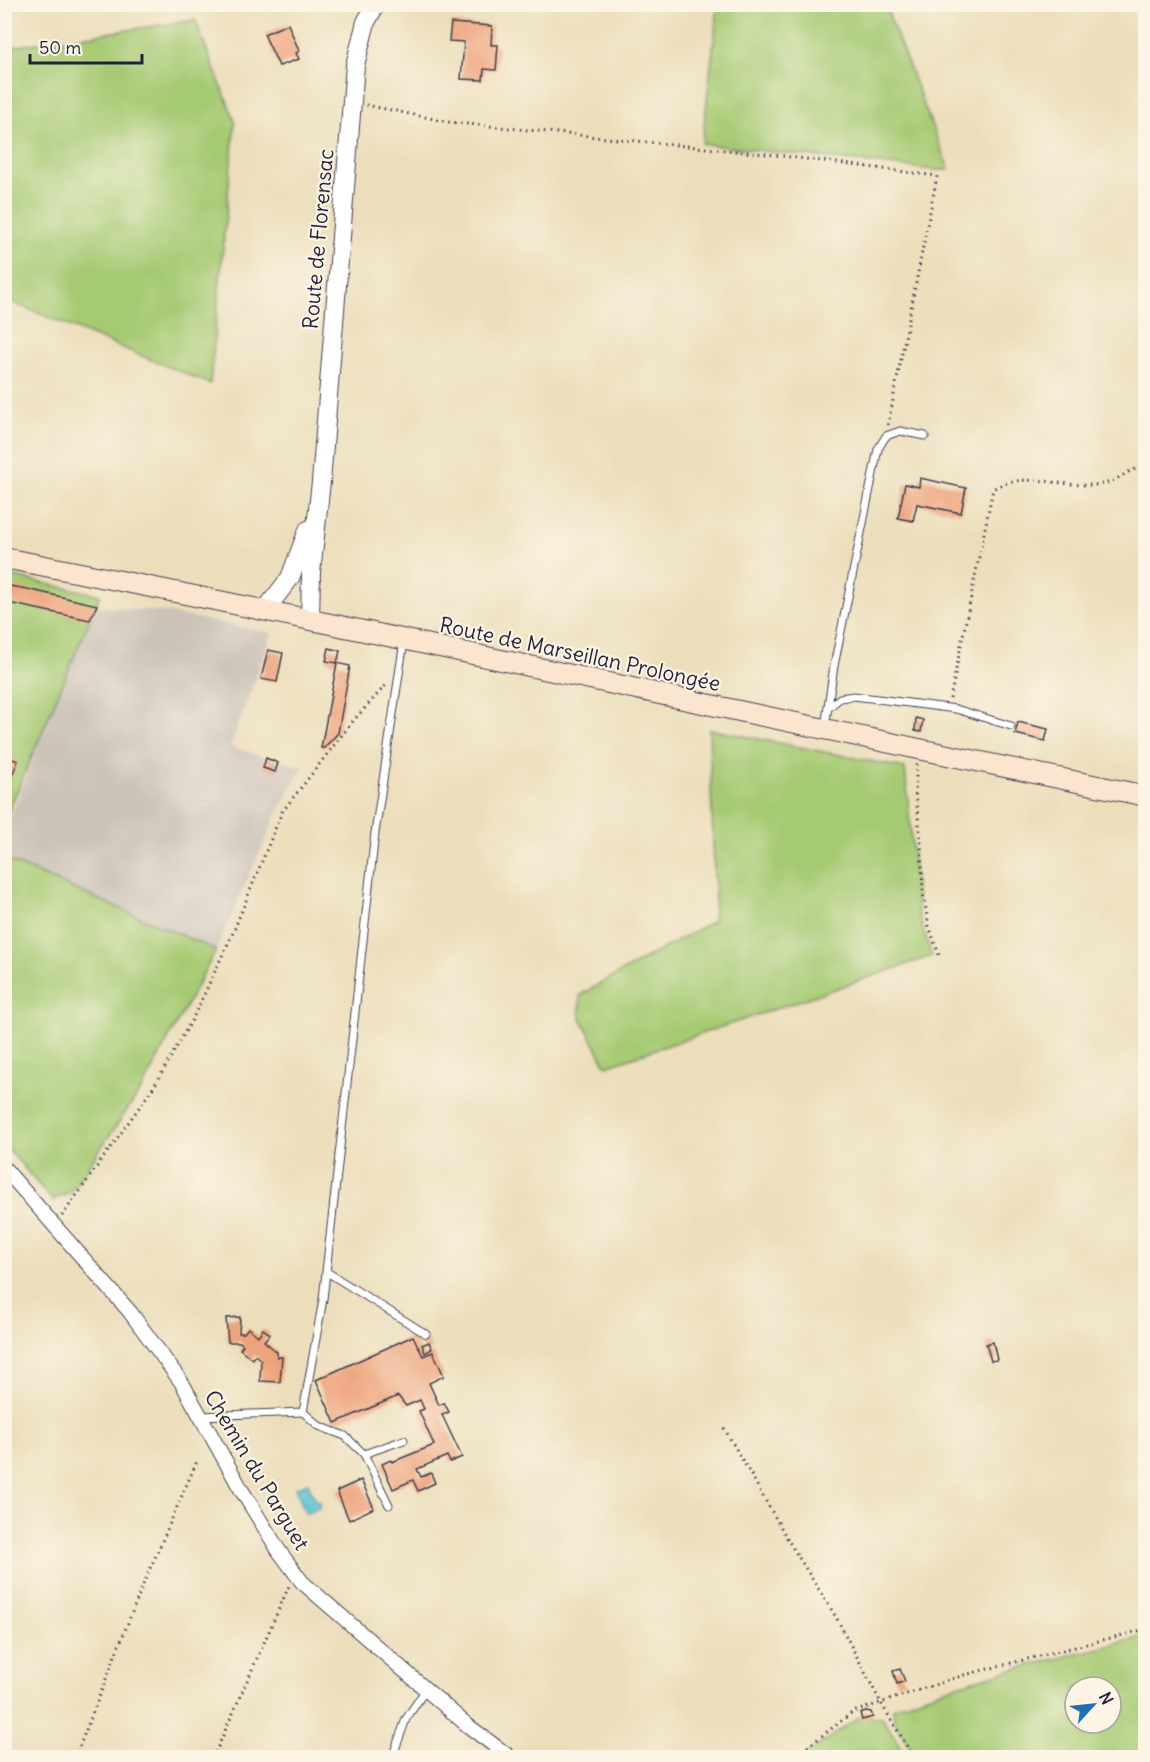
<svg xmlns="http://www.w3.org/2000/svg" width="1150" height="1762" font-family="Delius,sans-serif">
<rect width="100%" height="100%" fill="#fcf5e5"/>
<filter id="ink" filterUnits="userSpaceOnUse"><feTurbulence type="fractalNoise" baseFrequency=".0167" numOctaves="2"/><feDisplacementMap in="SourceGraphic" scale="12" xChannelSelector="R" yChannelSelector="G"/><feConvolveMatrix kernelMatrix="1 2 1 2 8 2 1 2 1" color-interpolation-filters="sRGB"/></filter>
<filter id="wash" filterUnits="userSpaceOnUse"><feTurbulence type="fractalNoise" baseFrequency=".008" numOctaves="4" result="noise"/><feDisplacementMap in="SourceGraphic" scale="24" xChannelSelector="R" yChannelSelector="G"/><feGaussianBlur stdDeviation="1.35" result="paint"/><feColorMatrix in="noise" values="0 0 0 0 0 0 0 0 0 0 0 0 0 0 0 0 0 1.4 0 .05"/><feComposite in="paint" operator="in"/></filter>
<g filter="url(#wash)">
<rect width="100%" height="100%" fill="#ecdebb"/>
<polygon fill="#cbc2b8" points="95,606 164,612 272,633 230,747 303,767 275,818 216,950 5,859 4,835 42,734"/>
<g fill="#a6ca73" stroke="#647657" stroke-width="1.5" fill-rule="evenodd">
<polygon points="718,5 885,5 949,170 934,170 702,144"/>
<polygon points="195,20 235,121 210,384 4,299 5,48"/>
<polygon points="5,575 100,595 5,820"/>
<polygon points="709,729 905,768 918,913 932,956 606,1066 580,1016 580,995 713,921 715,897"/>
<polygon points="5,859 216,950 141,1090 70,1193 52,1200 5,1145"/>
<path d="M 1145,1636 L 1145,1757 L 915,1757 L 894,1720 L 893,1708 C 974,1674 1061,1660 1145,1636 ZM 1075,1687 L 1111,1687 L 1111,1723 L 1075,1723 Z"/>
<polygon points="882,1717 907,1757 801,1758 858,1718"/>
</g>
<polygon fill="#59c4d4" stroke="#3e7388" stroke-width="1.5" points="308,1483 315,1498 321,1503 319,1508 306,1513 295,1488"/>
<g id="blocks">
<g fill="#eea37c">
<polygon points="451,23 492,26 491,45 498,45 496,70 484,69 483,80 461,79 464,42 449,41"/>
<polygon points="288,24 299,51 296,53 299,59 279,66 264,34"/>
<polygon points="920,478 966,488 961,513 917,504 913,521 898,518 905,484 919,487"/>
<polygon points="4,585 27,589 97,605 90,620 46,611 4,602"/>
<polygon points="329,648 340,651 337,663 326,661"/>
<polygon points="268,650 283,653 277,682 261,679"/>
<polygon points="337,663 350,666 338,733 324,748 321,748"/>
<polygon points="916,718 923,720 921,732 915,731"/>
<polygon points="1018,722 1048,729 1045,741 1015,734"/>
<polygon points="4,756 18,761 5,793 4,793"/>
<polygon points="266,758 278,763 275,772 263,768"/>
<polygon points="240,1317 239,1333 244,1333 248,1328 258,1336 263,1329 270,1334 264,1341 277,1352 277,1357 282,1357 280,1382 260,1381 261,1360 255,1355 252,1359 240,1349 243,1345 240,1342 228,1342 226,1318"/>
<polygon points="413,1336 423,1356 433,1352 444,1376 429,1383 439,1405 444,1403 449,1412 442,1415 462,1457 450,1462 447,1456 417,1469 421,1477 431,1473 435,1483 418,1491 413,1480 393,1489 382,1464 391,1460 392,1462 434,1445 419,1411 424,1409 420,1400 406,1406 398,1396 335,1423 316,1380"/>
<polygon points="429,1342 432,1349 425,1353 422,1345"/>
<polygon points="993,1342 997,1360 991,1361 986,1344"/>
<polygon points="361,1480 374,1508 349,1520 337,1491"/>
<polygon points="900,1669 905,1681 897,1684 893,1671"/>
<polygon points="866,1711 871,1712 873,1717 862,1720 860,1713"/>
</g>
</g>
</g>
<g filter="url(#ink)">
<use href="#blocks" fill-opacity="0" stroke="#403e4e" stroke-width="1.5"/>
<g fill="none" stroke-linecap="round" stroke-linejoin="round">
<g stroke="#403e4e" stroke-width="9">
<g id="service">
<polyline points="212,7 222,4"/>
<polyline points="828,708 840,698 854,696 956,709 1011,726"/>
<polyline points="825,727 834,666 878,449 886,436 900,431 925,436"/>
<polyline points="327,1272 426,1334"/>
<polyline points="303,1412 319,1426 345,1436 364,1454 404,1440"/>
<polyline points="200,1416 303,1412 323,1299 375,833 404,641"/>
<polyline points="364,1454 389,1505"/>
<polyline points="392,1758 406,1719 426,1689"/>
</g>
</g>
<g stroke="#403e4e" stroke-width="16">
<polyline id="minor" points="4,1168 130,1312 182,1383 242,1491 279,1551 302,1582 467,1725 511,1758"/>
</g>
<g stroke="#403e4e" stroke-width="20">
<g id="tertiary">
<polyline points="266,609 290,578 308,530"/>
<polyline points="310,621 311,572 321,482 355,65 366,22 376,4"/>
</g>
</g>
<g stroke="#403e4e" stroke-width="22">
<path id="secondary" d="M 4,558 C 386,632 765,719 1146,796"/>
</g>
<g stroke="#403e4e" stroke-width="3" stroke-dasharray="1.5 4.5" stroke-linecap="butt">
<polyline points="366,105 449,122 775,155 937,176 888,425"/>
<path d="M 950,699 L 993,489 C 1026,469 1066,490 1103,484 C 1119,481 1129,467 1146,468"/>
<polyline points="917,764 915,790 921,843 923,893 929,926 939,955"/>
<polyline points="62,1216 155,1085 193,1018 232,935 282,812 353,721 386,685"/>
<polyline points="724,1428 791,1545 836,1617 881,1703 914,1758"/>
<polyline points="75,1758 140,1592 197,1461"/>
<polyline points="213,1758 289,1586"/>
<polyline points="793,1758 853,1712 964,1675 1146,1629"/>
</g>
<use href="#service" stroke="#fff" stroke-width="7"/>
<use href="#minor" stroke="#fff" stroke-width="14"/>
<use href="#tertiary" stroke="#fff" stroke-width="18"/>
<use href="#secondary" stroke="#fce5cf" stroke-width="20"/>
</g>
</g>
<g text-anchor="middle" dominant-baseline="central" stroke-width="4.5" stroke-linejoin="round" paint-order="stroke">
<g font-size="21" fill="#22223b" stroke="#fcf5e5">
<text transform="translate(318 239) rotate(-85)">Route de Florensac</text>
<text transform="translate(580 654) rotate(12)">Route de Marseillan Prolongée</text>
<text transform="translate(257 1470) rotate(59)">Chemin du Parguet</text>
</g>
</g>
<rect width="1150" height="1762" fill="none" stroke="#fcf5e5" stroke-width="24"/>
<g transform="translate(1093 1705) rotate(63)"><circle r="28" fill="#fcf5e5" stroke="#a5a1a1" stroke-width="1.5"/>
<path d="M0-4.5L10 22L0 15L-10 22Z" fill="#1f6fb2"/>
<text y="-9" font-size="16" font-weight="bold" text-anchor="middle" fill="#22223b">N</text>
</g>
<path d="M30 54v9h112v-9" fill="none" stroke="#22223b" stroke-width="3"/>
<text x="39" y="54" font-size="18" fill="#22223b" stroke="#fcf5e5" stroke-width="4.5" paint-order="stroke">50 m</text>
</svg>
